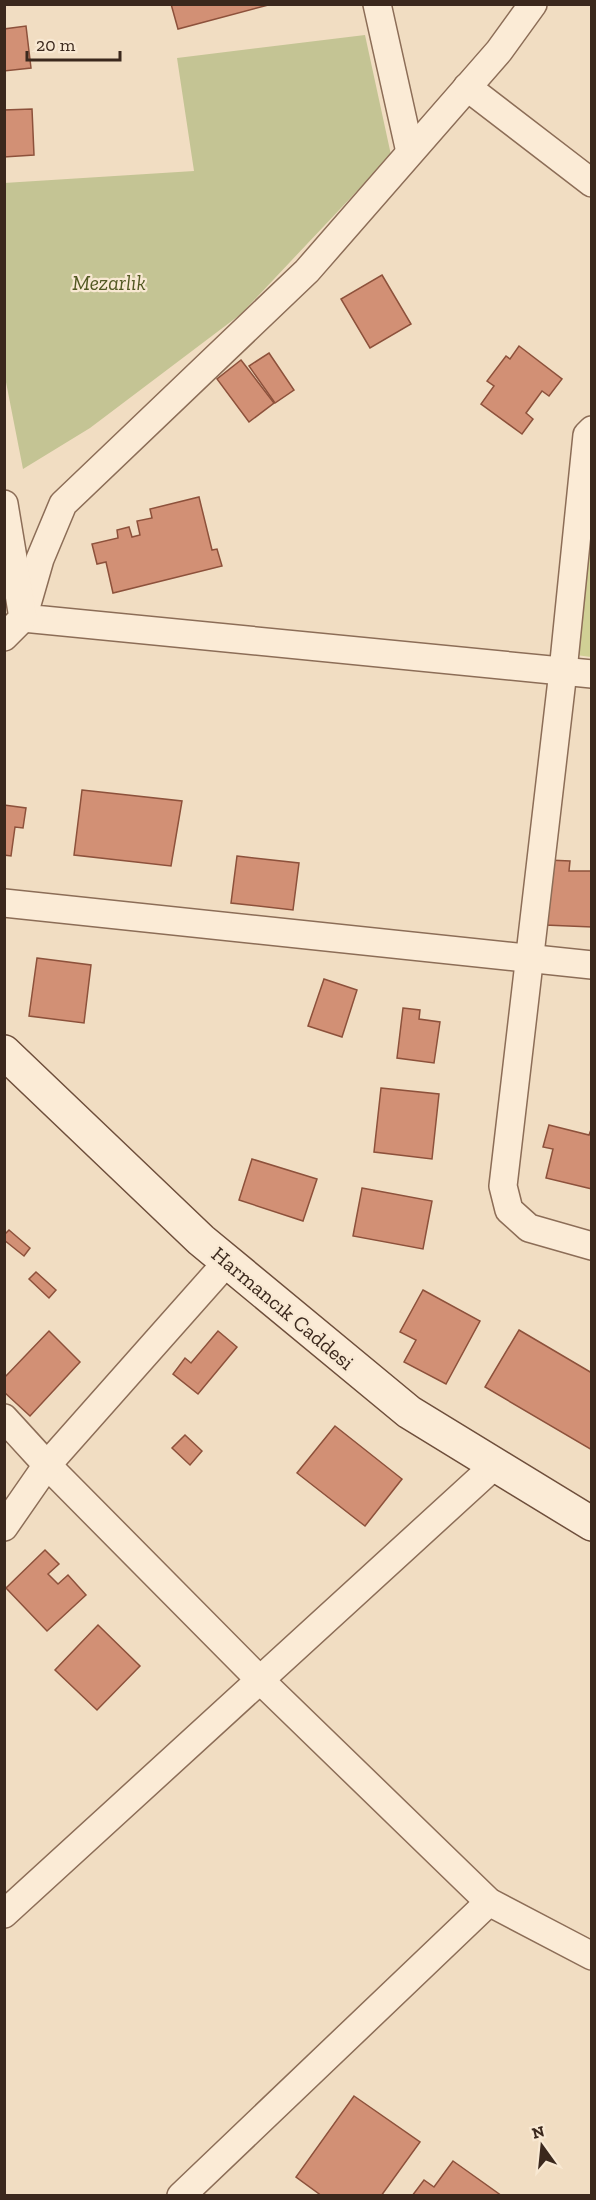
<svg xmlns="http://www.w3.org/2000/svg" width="596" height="2200" font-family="'Zilla Slab',serif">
<rect width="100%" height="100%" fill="#f1ddc2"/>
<polygon fill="#d0d095" points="591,524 591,657 576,655"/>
<polygon fill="#c4c494" points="365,35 391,155 241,314 90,428 23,469 5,377 4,183 194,171 177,58"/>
<g fill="#d29075" stroke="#8d513b" stroke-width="1.5">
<polygon points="171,4 272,4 178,29"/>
<polygon points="26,26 31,68 4,71 4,29"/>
<polygon points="32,109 34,155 4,157 4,110"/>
<polygon points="382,275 411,324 370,348 341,299"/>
<polygon points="519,346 562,379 549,396 542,391 526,413 533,419 522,434 481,404 494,386 487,381 506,356 510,359"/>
<polygon points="269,353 294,390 275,403 249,366"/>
<polygon points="241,360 274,403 249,422 217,379"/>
<polygon points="199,497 212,550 217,549 222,566 113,593 106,562 97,564 92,544 118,538 117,530 129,527 132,537 140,535 137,521 152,518 150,509"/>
<polygon points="82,790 182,801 171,866 74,855"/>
<polygon points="4,805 26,808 23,828 15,827 11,856 4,855"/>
<polygon points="237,856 299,863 293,910 231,903"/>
<polygon points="548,860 570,861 569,871 592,871 592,927 545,925"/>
<polygon points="37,958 91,965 84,1023 29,1016"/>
<polygon points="324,979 357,990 342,1037 308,1026"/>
<polygon points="403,1008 420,1010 419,1019 440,1022 434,1063 397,1058"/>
<polygon points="381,1088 439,1094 432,1159 374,1152"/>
<polygon points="549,1125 589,1135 592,1127 592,1189 546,1178 553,1149 543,1147"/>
<polygon points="252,1159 317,1179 303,1221 239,1200"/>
<polygon points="362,1188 432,1201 423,1249 353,1236"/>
<polygon points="9,1230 30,1248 24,1256 4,1240 4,1235"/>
<polygon points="36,1272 56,1290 49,1298 29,1279"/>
<polygon points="423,1290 480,1321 446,1384 404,1362 416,1340 400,1332"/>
<polygon points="519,1330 592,1373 592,1450 485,1387"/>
<polygon points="49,1331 80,1362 30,1416 4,1392 4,1378"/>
<polygon points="218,1331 237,1347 198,1394 173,1374 185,1358 191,1363"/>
<polygon points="335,1426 402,1479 365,1526 297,1473"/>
<polygon points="185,1435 202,1451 190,1465 172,1448"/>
<polygon points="45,1550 59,1564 48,1574 58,1584 68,1575 86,1595 47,1631 6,1588"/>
<polygon points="98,1625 140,1666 97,1710 55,1670"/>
<polygon points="354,2096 420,2142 381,2196 322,2196 296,2177"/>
<polygon points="453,2161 502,2196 412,2196 424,2180 434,2187"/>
</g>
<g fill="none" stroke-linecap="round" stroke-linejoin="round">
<g stroke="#8c6d57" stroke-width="30">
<g id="street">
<polyline points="377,4 410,152"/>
<polyline points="533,4 499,51 307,271 63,504 40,559 23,618 592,674"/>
<polyline points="467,87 592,183"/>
<polyline points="592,430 587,435 563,671 503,1186 509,1210 529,1228 592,1246"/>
<polyline points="4,504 23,618 4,637"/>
<polyline points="4,903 592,965"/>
<polyline points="4,1418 47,1465 260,1680 489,1902 592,1956"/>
<polyline points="4,1527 47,1465 227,1262"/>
<polyline points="4,1914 495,1465"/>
<polyline points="181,2196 489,1902"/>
</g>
</g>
<g stroke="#6e4e3b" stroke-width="36">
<polyline id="secondary" points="4,1052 201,1240 409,1412 592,1524"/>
</g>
<use href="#street" stroke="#fbebd6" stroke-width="27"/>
<use href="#secondary" stroke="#fbebd6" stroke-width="33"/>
</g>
<g text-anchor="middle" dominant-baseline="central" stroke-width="4.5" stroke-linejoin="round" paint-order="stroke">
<g font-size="21" font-style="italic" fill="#525922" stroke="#f8e8d2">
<text x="109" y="282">Mezarlık</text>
</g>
<g font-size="21" fill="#3b281d" stroke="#f8e8d2">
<text transform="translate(283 1308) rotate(40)">Harmancık Caddesi</text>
</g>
</g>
<rect width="596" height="2200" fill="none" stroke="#3b281d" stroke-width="12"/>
<g transform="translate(542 2146) rotate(345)" stroke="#f8e8d2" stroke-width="4.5" paint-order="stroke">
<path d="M0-4.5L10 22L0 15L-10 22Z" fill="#3b281d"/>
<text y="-9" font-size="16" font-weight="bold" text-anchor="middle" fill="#3b281d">N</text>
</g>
<path d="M27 51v9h93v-9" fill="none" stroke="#3b281d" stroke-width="3"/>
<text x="36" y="51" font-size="18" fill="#3b281d" stroke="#f8e8d2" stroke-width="4.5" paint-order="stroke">20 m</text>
</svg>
